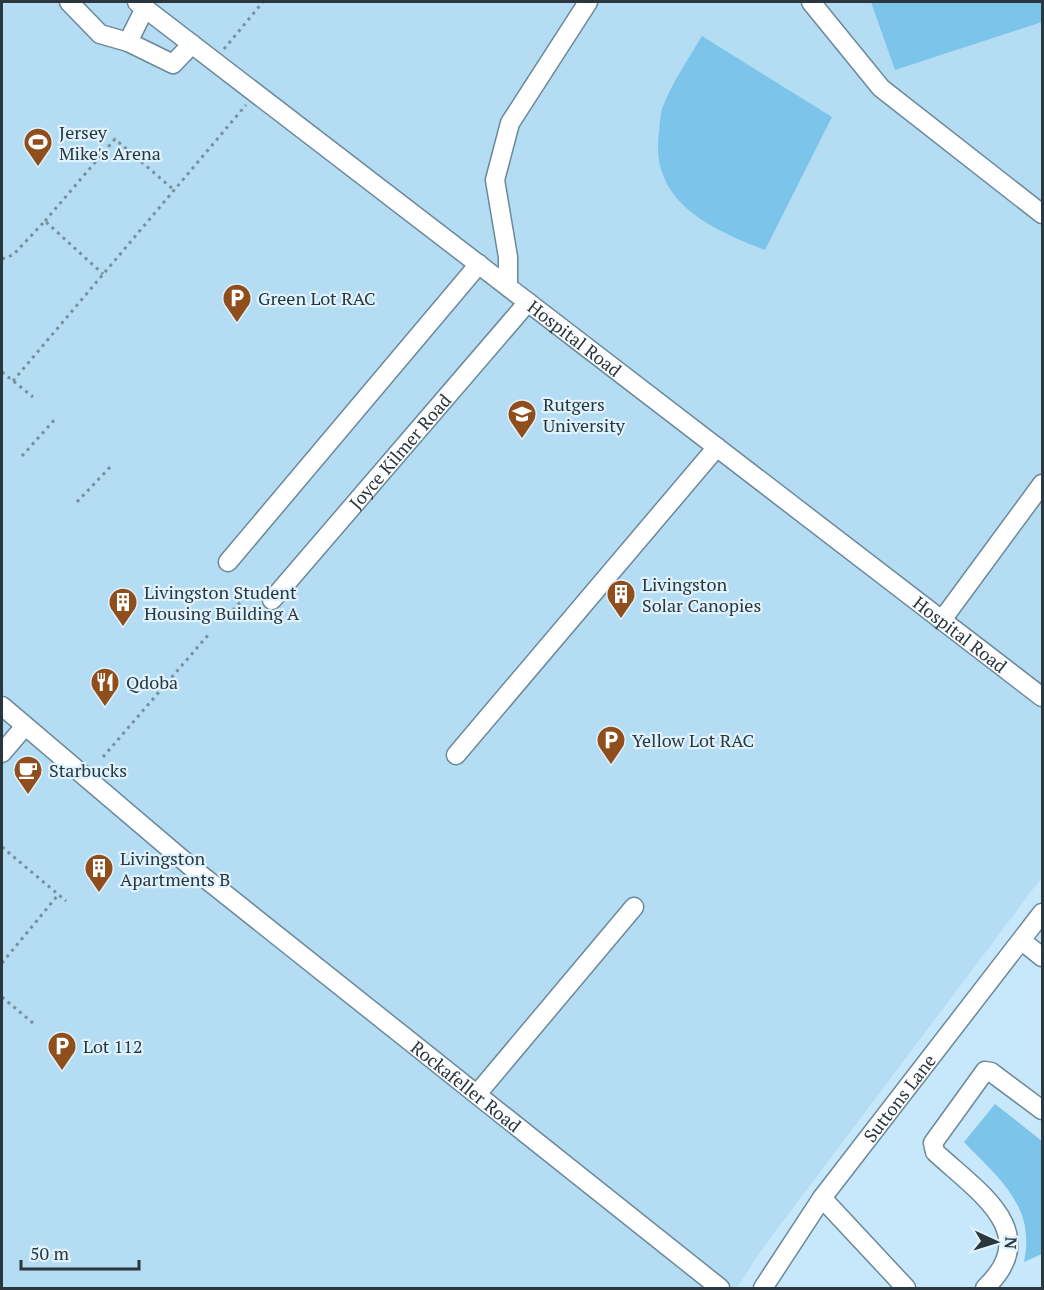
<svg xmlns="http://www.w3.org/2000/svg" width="1044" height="1290" font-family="'PT Serif',serif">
<rect width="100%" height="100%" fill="#c7e7fa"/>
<polygon fill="#b4ddf3" points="2,2 1042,2 1042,877 760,1252 737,1288 2,1288"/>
<g fill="#7cc4ea">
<polygon points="871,2 1042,2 1042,22 895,70"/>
<path d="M 702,36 L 832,117 L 765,250 C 711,229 649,202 659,132 C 660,123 660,112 664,104 C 673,81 689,58 702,36 Z"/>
<path d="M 995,1104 L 1042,1141 L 1042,1254 L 1024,1262 C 1036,1206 999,1179 964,1142 Z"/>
</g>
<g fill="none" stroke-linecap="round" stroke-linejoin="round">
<g stroke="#6b899a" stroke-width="21">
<g id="minor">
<polyline points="69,2 100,34 128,42"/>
<path id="s1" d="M 137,2 L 1042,697"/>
<polyline points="811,2 881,88 1042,214"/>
<polyline points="145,8 128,42 173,64 192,44"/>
<polyline points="508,287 508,257 495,180 510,123 588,2"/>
<polyline points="228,562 479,264"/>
<path id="s2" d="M 272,600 L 528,302"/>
<polyline points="942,620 1042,484"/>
<path id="s3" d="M 2,706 L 196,871 L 720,1288"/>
<polyline points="2,753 25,726"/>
<polyline points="456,755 717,447"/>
<polyline points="1022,941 1042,957"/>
<polyline points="477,1094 634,907"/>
<polyline points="822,1198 906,1288"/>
<path id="s4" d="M 763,1288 L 822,1198 L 1042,913"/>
<path d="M 985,1288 C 1044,1232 978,1192 935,1152 L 933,1143 L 985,1071 L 991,1072 L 1042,1110"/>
</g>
</g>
<g stroke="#788f9c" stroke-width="3" stroke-dasharray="3 4.5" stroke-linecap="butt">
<polyline points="224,49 263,2"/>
<polyline points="45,221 115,139 174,190"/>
<polyline points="2,259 13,255 45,221 103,274"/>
<polyline points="2,372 33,397"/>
<polyline points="13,381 246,105"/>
<polyline points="22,456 57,417"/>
<polyline points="77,502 113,464"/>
<polyline points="228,616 242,600"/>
<polyline points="103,757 209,634"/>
<polyline points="2,847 66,901"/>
<polyline points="2,963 58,895"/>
<polyline points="2,997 33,1023"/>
</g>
<use href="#minor" stroke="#fff" stroke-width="18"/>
</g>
<defs>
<g id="stadium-pin" transform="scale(1.5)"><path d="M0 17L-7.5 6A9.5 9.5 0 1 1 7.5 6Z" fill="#904e1d" stroke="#dff2fd"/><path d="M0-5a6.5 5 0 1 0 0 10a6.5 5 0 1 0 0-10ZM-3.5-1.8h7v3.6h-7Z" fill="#fff"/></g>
<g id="parking-pin" transform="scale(1.5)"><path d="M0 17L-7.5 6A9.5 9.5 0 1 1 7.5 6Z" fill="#904e1d" stroke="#dff2fd"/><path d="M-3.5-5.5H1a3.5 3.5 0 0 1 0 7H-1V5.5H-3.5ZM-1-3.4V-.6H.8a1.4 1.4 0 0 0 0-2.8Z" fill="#fff"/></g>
<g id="university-pin" transform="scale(1.5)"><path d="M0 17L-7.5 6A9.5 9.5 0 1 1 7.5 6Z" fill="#904e1d" stroke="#dff2fd"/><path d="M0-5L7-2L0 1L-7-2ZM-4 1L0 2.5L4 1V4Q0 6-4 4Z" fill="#fff"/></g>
<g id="building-pin" transform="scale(1.5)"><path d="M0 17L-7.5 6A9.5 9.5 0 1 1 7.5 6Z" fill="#904e1d" stroke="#dff2fd"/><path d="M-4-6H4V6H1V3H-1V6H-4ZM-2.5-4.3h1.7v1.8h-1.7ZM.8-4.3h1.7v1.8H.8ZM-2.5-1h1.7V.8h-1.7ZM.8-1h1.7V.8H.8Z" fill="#fff"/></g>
<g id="restaurant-pin" transform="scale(1.5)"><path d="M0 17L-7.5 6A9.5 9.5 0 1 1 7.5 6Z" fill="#904e1d" stroke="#dff2fd"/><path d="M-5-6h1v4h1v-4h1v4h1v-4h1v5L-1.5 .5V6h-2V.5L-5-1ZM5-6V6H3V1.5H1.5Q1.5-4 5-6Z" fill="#fff"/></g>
<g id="cafe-pin" transform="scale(1.5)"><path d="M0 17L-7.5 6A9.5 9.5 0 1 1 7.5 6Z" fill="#904e1d" stroke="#dff2fd"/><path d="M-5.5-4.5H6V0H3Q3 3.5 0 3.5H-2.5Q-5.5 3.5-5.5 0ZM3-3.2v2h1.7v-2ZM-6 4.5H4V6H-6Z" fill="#fff"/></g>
</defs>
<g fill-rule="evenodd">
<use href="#stadium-pin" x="38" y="142"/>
<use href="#parking-pin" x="237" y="298"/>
<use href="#university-pin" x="522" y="414"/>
<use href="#building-pin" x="621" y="594"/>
<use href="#building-pin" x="123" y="602"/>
<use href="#restaurant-pin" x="105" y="682"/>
<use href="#parking-pin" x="611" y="740"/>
<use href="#cafe-pin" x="28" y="770"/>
<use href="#building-pin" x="99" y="868"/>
<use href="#parking-pin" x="62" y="1046"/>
</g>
<g text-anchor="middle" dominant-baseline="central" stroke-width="4.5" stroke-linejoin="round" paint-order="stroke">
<g font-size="18" fill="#2a373e" stroke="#dff2fd" text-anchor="start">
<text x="59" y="132">Jersey<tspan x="59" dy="21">Mike's Arena</tspan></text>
<text x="258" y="298">Green Lot RAC</text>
<text x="543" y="404">Rutgers<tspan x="543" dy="21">University</tspan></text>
<text x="642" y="584">Livingston<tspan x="642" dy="21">Solar Canopies</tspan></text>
<text x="144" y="592">Livingston Student<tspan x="144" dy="21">Housing Building A</tspan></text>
<text x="126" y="682">Qdoba</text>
<text x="632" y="740">Yellow Lot RAC</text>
<text x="49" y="770">Starbucks</text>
<text x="120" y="858">Livingston<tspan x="120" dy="21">Apartments B</tspan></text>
<text x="83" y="1046">Lot 112</text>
</g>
<g font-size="18" fill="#2a373e" stroke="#dff2fd">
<text stroke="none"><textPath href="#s1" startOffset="552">Hospital Road</textPath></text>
<text stroke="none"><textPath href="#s2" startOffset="196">Joyce Kilmer Road</textPath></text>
<text stroke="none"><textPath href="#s1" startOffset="1038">Hospital Road</textPath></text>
<text stroke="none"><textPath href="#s3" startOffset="600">Rockafeller Road</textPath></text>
<text stroke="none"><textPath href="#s4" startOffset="234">Suttons Lane</textPath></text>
</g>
</g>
<rect width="1044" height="1290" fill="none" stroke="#2a373e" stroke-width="6"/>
<g transform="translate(996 1242) rotate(94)" stroke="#dff2fd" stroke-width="4.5" paint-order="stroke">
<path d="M0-4.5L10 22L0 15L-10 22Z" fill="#2a373e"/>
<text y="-9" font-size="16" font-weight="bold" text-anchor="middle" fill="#2a373e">N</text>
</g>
<path d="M21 1260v9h118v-9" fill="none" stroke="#2a373e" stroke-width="3"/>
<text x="30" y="1260" font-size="18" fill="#2a373e" stroke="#dff2fd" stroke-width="4.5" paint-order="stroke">50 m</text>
</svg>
